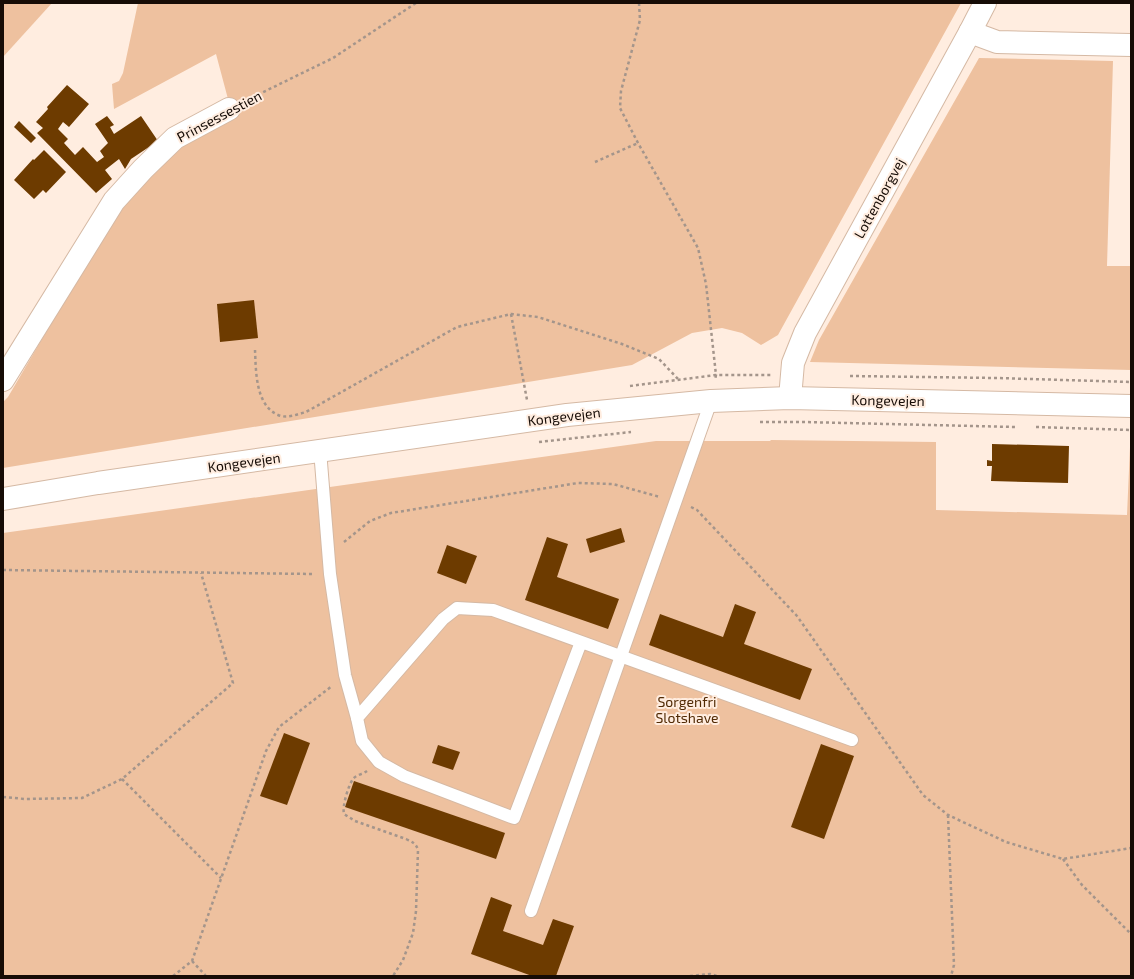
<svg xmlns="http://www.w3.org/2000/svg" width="1134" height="979" font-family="'Exo 2',sans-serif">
<rect width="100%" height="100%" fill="#ffede0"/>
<g fill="#eec19f">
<polygon points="3,3 52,3 3,57"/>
<polygon points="138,3 961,3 778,335 761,345 742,333 722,328 692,333 632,365 3,468 3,402 8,397 114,216 168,155 232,114 216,54 114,109 112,84 119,81 123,73"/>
<polygon points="979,58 1113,61 1107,266 1131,266 1131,370 810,362 819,340"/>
<polygon points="771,440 936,442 936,510 1127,515 1130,447 1131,447 1131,976 3,976 3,533 656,441 770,441"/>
</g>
<g fill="#6d3b00">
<polygon points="67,85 89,104 69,127 63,122 58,129 68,139 64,143 75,155 83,147 97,162 104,157 100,151 108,143 95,124 107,116 114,125 110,127 114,134 141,116 158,141 131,159 125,169 119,159 105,170 112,179 96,193 37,133 43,128 36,122 48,109 47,107"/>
<polygon points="19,121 36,138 31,143 14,127"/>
<polygon points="44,150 66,172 46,193 43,190 34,199 14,180 33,159 34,160"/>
<polygon points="254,300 258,338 220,342 217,304"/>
<polygon points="992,444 1069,446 1068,483 991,481 992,466 987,466 987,460 992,461"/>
<polygon points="621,528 625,542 590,553 586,539"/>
<polygon points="547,537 568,544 557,577 619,599 608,629 525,600"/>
<polygon points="447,545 477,556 466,584 437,573"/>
<polygon points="735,604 756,612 744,644 812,669 800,700 649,645 660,614 723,637"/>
<polygon points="284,733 310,743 287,805 260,796"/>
<polygon points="821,744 854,756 824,839 791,827"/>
<polygon points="438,745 460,752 453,770 432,763"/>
<polygon points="354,781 505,833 496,859 345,807"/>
<polygon points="491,897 512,905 503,931 543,945 553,919 574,926 556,976 532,976 471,954"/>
</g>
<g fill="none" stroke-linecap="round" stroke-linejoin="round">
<g stroke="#d5b9a4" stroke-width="14">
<g id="service">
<polyline points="320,450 330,574 345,675 357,718"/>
<polyline points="581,642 514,818 404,776 379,762 362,741 357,718 443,619 457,608 493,610 852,740"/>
<polyline points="531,911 711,401"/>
</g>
</g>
<g stroke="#d5b9a4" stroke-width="24">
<g id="minor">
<polyline points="970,32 997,42 1131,45"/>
<polyline points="3,380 114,201 143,169 175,138 229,109"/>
<polyline points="790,398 793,363 805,333 970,32 985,3"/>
</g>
</g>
<g stroke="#d5b9a4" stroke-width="24">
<polyline id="tertiary" points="3,499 98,483 567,415 711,401 790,398 1131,406"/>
</g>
<g stroke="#a4958b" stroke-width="2.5" stroke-dasharray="3 3" stroke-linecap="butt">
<polyline points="639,3 640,20 621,91 620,108 638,143 698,248 706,284 716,375 715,380"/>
<polyline points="247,100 333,58 416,3"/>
<polyline points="595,162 638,143"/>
<polyline points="511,314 527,400"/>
<path d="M 255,350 C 256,370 255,405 278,415 C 287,419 298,414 306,412 L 457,327 L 511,314 L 538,317 L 622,344 L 659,359 L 678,379"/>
<polyline points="850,376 997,378 1131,382"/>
<polyline points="630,386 716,375 771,375"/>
<polyline points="760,422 803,422 1015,427"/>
<polyline points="1036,427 1131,430"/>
<polyline points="539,442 631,432"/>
<polyline points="691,507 697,510 797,616 923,795 948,815 1006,842 1063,859 1131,848"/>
<polyline points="344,542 370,521 391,513 578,483 613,484 660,497"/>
<polyline points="3,570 314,574"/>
<path d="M 367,771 C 363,774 356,775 353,779 C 348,786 342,807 344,814 L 355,821 L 406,839 C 412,842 416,843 418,850 L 416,911 L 413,933 L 403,960 L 393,976"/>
<polyline points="122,779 221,878"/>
<polyline points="3,797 25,799 82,798 122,779 233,683 201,573"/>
<polyline points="948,815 954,965 951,976"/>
<polyline points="1063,859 1082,885 1131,934"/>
<polyline points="192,961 206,976"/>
<polyline points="173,976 192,961 266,751 279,727 332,686"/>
<polyline points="690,976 710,974 717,976"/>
</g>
<use href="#service" stroke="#fff" stroke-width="12"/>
<use href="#minor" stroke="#fff" stroke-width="22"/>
<use href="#tertiary" stroke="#fff" stroke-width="22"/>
</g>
<g text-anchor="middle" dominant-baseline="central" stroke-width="4" stroke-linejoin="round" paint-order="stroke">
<g font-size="14" fill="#160c06" stroke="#ffede0">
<text transform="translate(219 116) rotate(-28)">Prinsessestien</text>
<text transform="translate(879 198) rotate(-61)">Lottenborgvej</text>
<text transform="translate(888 400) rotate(1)">Kongevejen</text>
<text transform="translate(564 416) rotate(-7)">Kongevejen</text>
<text transform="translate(244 462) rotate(-8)">Kongevejen</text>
</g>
<g font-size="14" fill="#512a04" stroke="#ffede0">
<text x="687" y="701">Sorgenfri<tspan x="687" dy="16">Slotshave</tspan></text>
</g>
</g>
<rect width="1134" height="979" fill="none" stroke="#160c06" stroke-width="8"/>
</svg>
